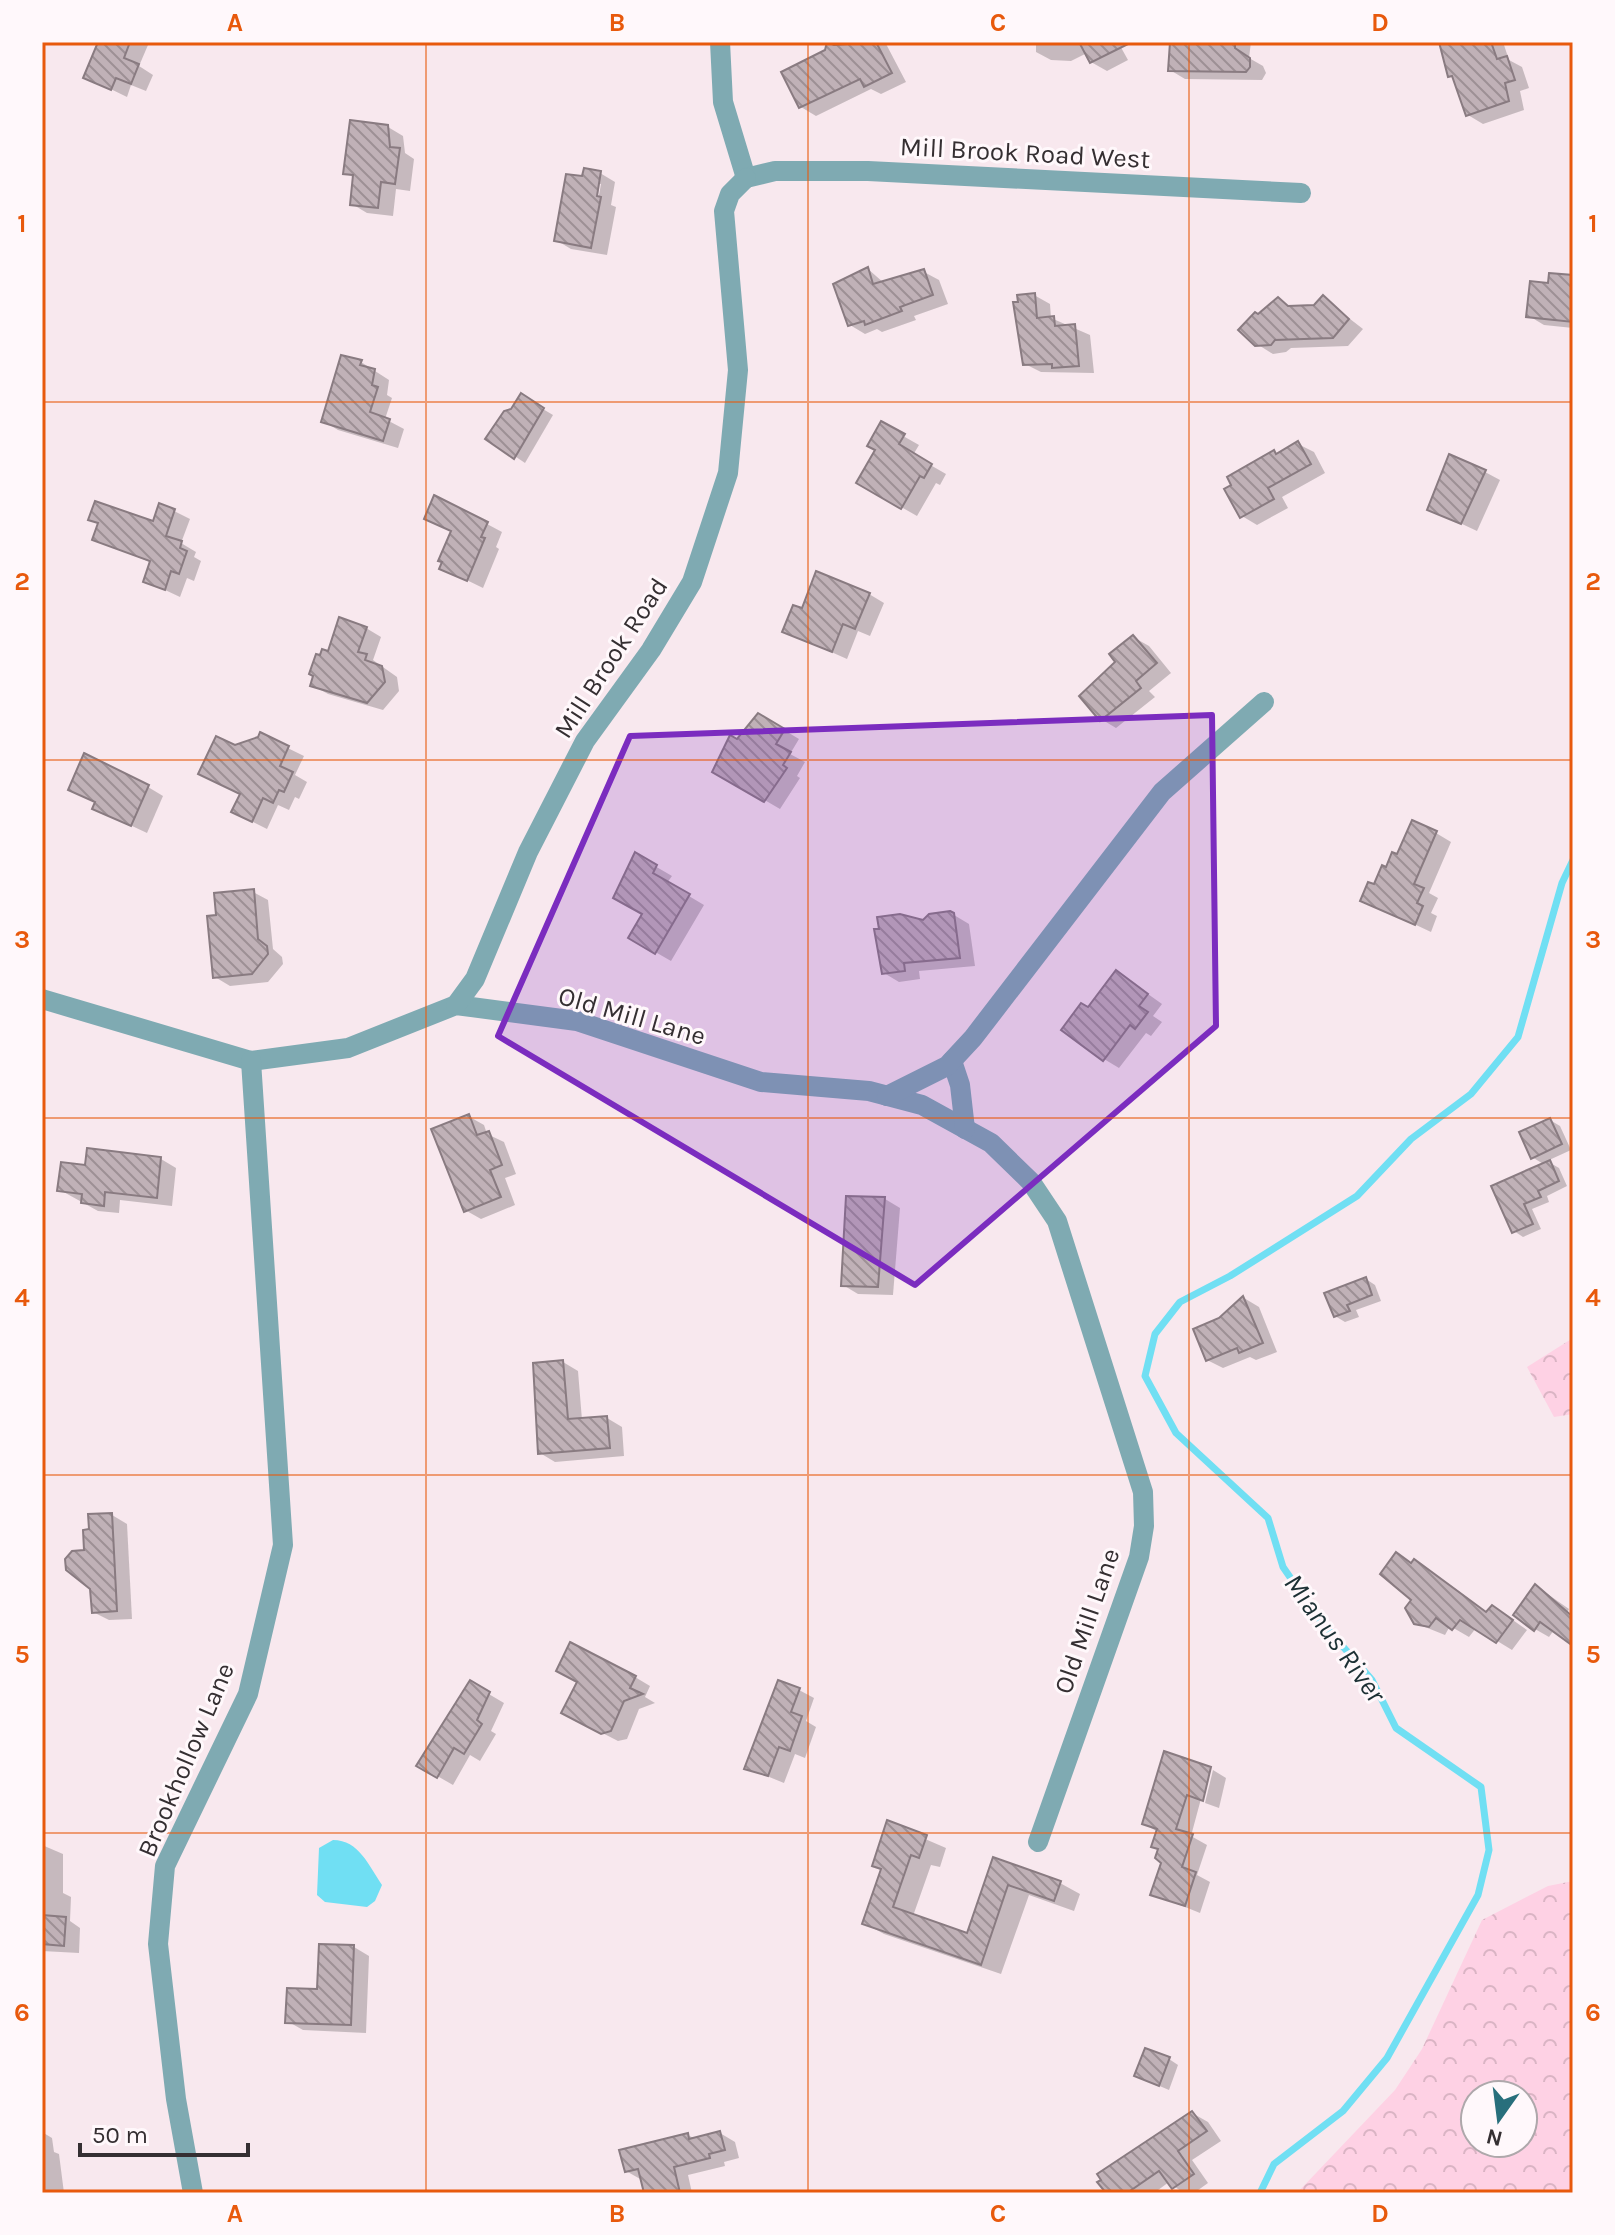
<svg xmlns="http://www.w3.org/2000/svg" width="1615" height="2235" font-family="Karla,sans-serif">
<defs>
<pattern id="forest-crowns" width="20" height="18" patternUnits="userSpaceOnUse" patternTransform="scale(2)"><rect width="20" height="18" fill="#fed1e4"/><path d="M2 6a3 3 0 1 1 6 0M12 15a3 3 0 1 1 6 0" fill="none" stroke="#dab4c4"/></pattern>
<pattern id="building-back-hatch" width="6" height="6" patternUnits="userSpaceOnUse" patternTransform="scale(2)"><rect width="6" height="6" fill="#c0b1b7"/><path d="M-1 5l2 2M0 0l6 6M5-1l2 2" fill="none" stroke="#9d9095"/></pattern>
</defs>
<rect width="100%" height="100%" fill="#f8e8ee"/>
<g fill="url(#forest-crowns)" fill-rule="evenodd">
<polygon points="1573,1338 1573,1414 1554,1417 1527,1367"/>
<path d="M 1573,1881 L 1573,2193 L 1297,2193 L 1395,2090 L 1422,2049 L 1482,1920 L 1548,1886 ZM 1475,2095 L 1523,2095 L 1523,2143 L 1475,2143 Z"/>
</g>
<path fill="#70dff3" d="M 333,1840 C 359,1840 369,1866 382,1885 L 375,1901 L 367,1907 L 325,1902 L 317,1895 L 319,1848 Z"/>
<g fill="#0003" fill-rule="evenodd">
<polygon points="96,42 148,45 139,66 153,75 146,91 131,85 127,97 86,77 99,44"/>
<polygon points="844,42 885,42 906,82 881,94 871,89 816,116 801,107 827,51"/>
<polygon points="1036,42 1118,42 1128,60 1107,71 1091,62 1087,53 1071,61 1051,60 1036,52"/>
<polygon points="1179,42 1251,42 1249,58 1263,66 1266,73 1262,80 1185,79 1170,70"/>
<polygon points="1441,42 1503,42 1509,60 1522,67 1529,88 1520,91 1524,110 1483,124 1468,115 1455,79 1450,76"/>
<polygon points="388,127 403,136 405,153 414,159 410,191 396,189 393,216 367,213 352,204 355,178 345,173"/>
<path d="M 600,173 L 615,182 L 611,205 L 616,207 L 607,255 L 571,249 L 556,240 L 584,179 ZM 597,184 L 601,184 L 597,206 Z"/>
<polygon points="868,269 884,283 924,272 939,280 948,304 914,316 916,320 882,332 877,329 865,334 850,325"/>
<polygon points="1573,277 1573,328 1544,325 1529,316 1550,285"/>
<polygon points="1034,295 1050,304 1051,318 1090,335 1094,373 1041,372 1025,364"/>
<polygon points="1323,298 1363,329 1348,346 1291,348 1286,352 1273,354 1257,344 1259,316 1278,300 1293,308 1315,307"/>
<polygon points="361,362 389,380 387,395 392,398 385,419 404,429 398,448 338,430 323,421"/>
<polygon points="531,402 553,415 525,463 488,438"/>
<polygon points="882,424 919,445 913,455 946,474 940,485 936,483 917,516 859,483 878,450"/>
<polygon points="1298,444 1314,452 1325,473 1282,497 1288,508 1257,525 1242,516 1274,452 1278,455"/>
<polygon points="1485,472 1500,480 1477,531 1430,509"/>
<polygon points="174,511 190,519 181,543 196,552 194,557 201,561 194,581 187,578 180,597 146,581 152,563 95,539 100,524 90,519 154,523"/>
<polygon points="426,518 487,524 502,532 496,547 499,549 483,588 442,568 452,532"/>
<polygon points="869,594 884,603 870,636 858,631 847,659 784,631 803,611"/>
<polygon points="366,628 381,637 373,660 397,677 399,691 383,710 328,694 312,685 329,653"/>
<polygon points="1133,637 1149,646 1171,673 1149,691 1155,697 1116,728 1101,719 1118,662"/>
<polygon points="759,715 799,739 790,754 805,762 797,776 800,778 780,809 715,771"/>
<polygon points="261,735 304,756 295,775 307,782 299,799 295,797 289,810 278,805 267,829 249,820 235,747"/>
<polygon points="148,787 163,796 147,833 94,808"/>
<polygon points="1436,833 1451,842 1429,893 1438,898 1431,913 1437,916 1431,932 1363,900 1398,856"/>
<polygon points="636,855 672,876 667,883 704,905 671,961 631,938 644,914"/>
<polygon points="253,892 268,900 273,949 282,957 283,964 268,982 230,986 215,977 218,917"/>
<polygon points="954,915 969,924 975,966 919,971 920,979 899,982 884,973 924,922"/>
<polygon points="1117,972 1162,1004 1153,1016 1162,1022 1151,1036 1146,1033 1119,1068 1104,1059 1089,1009"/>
<polygon points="468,1116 484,1125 487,1134 504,1142 516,1174 505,1178 515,1205 481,1219 465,1210"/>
<polygon points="1550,1120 1560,1126 1571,1150 1547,1161 1559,1168 1567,1186 1547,1196 1549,1202 1532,1209 1541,1229 1523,1237 1514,1231 1494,1187 1545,1165 1532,1157"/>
<polygon points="161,1159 176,1168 172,1206 120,1200 119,1213 98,1211 60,1190 87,1167"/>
<polygon points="885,1199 900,1208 893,1295 858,1294 843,1285"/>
<polygon points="1366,1279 1375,1285 1381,1301 1356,1310 1359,1317 1345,1322 1335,1316"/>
<polygon points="1244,1298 1259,1307 1277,1352 1256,1360 1250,1357 1223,1368 1207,1360 1220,1320"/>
<polygon points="563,1362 578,1371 582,1420 607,1418 622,1427 624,1456 555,1462 540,1453"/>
<polygon points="112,1515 127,1524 132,1619 109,1620 93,1612 86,1552 91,1531"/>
<polygon points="1415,1562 1488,1613 1507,1616 1527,1630 1512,1650 1476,1628 1469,1637 1450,1626 1445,1635 1415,1623"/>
<polygon points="1536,1586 1569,1609 1567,1613 1573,1617 1573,1650 1568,1640 1554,1630 1549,1637 1535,1629"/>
<polygon points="635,1677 650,1686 645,1697 655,1703 639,1709 627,1739 618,1741 579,1721"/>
<polygon points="470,1683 504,1703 491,1731 496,1734 480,1761 470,1755 453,1785 418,1765"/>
<polygon points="799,1690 814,1698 806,1721 816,1727 805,1758 795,1754 784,1783 747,1768"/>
<polygon points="1209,1769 1191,1836 1207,1845 1197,1875 1210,1882 1200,1913 1153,1894 1163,1863 1158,1832 1144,1824"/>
<polygon points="1213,1770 1226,1778 1219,1808 1205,1803"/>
<polygon points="888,1823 946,1848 940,1867 931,1865 913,1916 968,1935 994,1860 1060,1883 1080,1894 1074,1911 1029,1895 1001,1974 884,1934 864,1923 882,1870 874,1865"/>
<polygon points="42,1845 63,1854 63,1893 71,1897 70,1921 80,1928 79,1953 42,1951"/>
<polygon points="354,1947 369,1956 366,2033 303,2030 287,2021 319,1991"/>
<polygon points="1169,2059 1178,2065 1169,2090 1136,2076"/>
<polygon points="1192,2113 1208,2122 1221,2141 1192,2160 1208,2183 1194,2193 1183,2193 1169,2182 1154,2193 1109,2193"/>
<polygon points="42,2132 52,2138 54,2152 59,2154 64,2193 42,2193"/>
<polygon points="720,2133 735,2142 739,2158 724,2162 725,2166 688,2175 692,2193 646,2193 642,2180 626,2171 688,2135 695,2139"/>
</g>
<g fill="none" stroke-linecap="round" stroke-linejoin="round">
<polyline stroke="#70dff3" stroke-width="7" points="1260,2193 1274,2164 1343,2111 1387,2058 1478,1895 1489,1850 1481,1787 1396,1728 1372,1680 1319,1619 1283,1567 1268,1518 1176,1433 1145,1376 1155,1334 1180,1302 1230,1276 1357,1196 1411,1139 1471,1094 1518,1037 1562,883 1573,860"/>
</g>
<g fill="url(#building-back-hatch)" stroke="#897b81" stroke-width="2">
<polygon points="98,42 130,42 124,58 139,64 131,84 116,78 111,90 83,78"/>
<polygon points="827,42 834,45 876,42 892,73 864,87 860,79 799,108 781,72 825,50"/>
<polygon points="1079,42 1132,42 1090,63"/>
<polygon points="1170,42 1235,42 1235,48 1250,58 1250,67 1246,72 1168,71"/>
<polygon points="1439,42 1491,42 1497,59 1507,56 1515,80 1505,83 1509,101 1466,116 1452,76 1448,77"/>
<polygon points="350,120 388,125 390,147 400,148 395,184 381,182 378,208 350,205 353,175 343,174"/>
<polygon points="584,168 601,171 597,196 601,197 591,248 554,241 566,174 582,176"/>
<polygon points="868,267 873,284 924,269 933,295 900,307 902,311 865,325 864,321 848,326 833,284"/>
<polygon points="1549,273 1573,275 1573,322 1526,317 1530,281 1548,283"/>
<polygon points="1035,293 1037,318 1054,316 1055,326 1075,324 1079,366 1052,368 1052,364 1023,365 1013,302 1018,302 1017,295"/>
<polygon points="1323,295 1349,319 1333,338 1275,340 1271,345 1255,346 1238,330 1255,312 1258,314 1278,297 1288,306 1314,305"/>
<polygon points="341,355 362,360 360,365 375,369 372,385 378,387 370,412 390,419 383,441 321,422"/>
<polygon points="521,393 544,408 514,459 485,439 504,411 511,409"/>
<polygon points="881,421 905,434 899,444 932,464 924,478 920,476 901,509 856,483 875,450 867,446"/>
<polygon points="1298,441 1311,464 1268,488 1274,499 1240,518 1224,489 1231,485 1227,477 1274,450 1276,454"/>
<polygon points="1449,454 1486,470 1461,524 1427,510"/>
<polygon points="434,495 488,522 481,537 485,538 467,581 439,569 442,562 438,561 451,531 424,519"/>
<polygon points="95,501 153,521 159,503 175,509 166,536 182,541 180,548 187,551 179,574 171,571 165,590 143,582 150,561 92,540 98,523 88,520"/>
<polygon points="816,571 870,593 855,629 843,624 832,652 782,632 793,605 802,608"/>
<polygon points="339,617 367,627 358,652 367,654 365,660 382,666 385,682 367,703 310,686 313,676 309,674 316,654 320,655 322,649 328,651"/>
<polygon points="1133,635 1157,663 1136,681 1141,688 1100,721 1079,696 1115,662 1109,654"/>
<polygon points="758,713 785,729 776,744 791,752 783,765 787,768 764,802 712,772 730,735 737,739"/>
<polygon points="260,732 289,746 280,766 293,772 284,792 279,790 273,803 263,798 252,822 231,812 240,794 198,774 216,736 235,745 258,737"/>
<polygon points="84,753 149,785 131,826 92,809 95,802 68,790"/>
<polygon points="1412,820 1437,831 1414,884 1424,888 1417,903 1423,906 1415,925 1360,901 1368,882 1374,884 1382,865 1386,867 1392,852 1397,854"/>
<polygon points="635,852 657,865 653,873 690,894 655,954 628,938 642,914 613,898"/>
<polygon points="254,889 258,939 267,946 268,954 252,974 213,978 207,916 216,915 214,893"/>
<polygon points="950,911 954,913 960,958 904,963 905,971 882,974 874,929 879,929 877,917 900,914 923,920 929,914"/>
<polygon points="1116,970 1148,994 1139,1006 1148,1012 1135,1029 1130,1025 1103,1061 1061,1030 1081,1003 1088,1007"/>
<polygon points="469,1114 477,1135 489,1131 502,1165 490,1170 501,1197 464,1212 431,1129"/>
<polygon points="1550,1118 1562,1144 1531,1159 1519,1132"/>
<polygon points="87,1148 161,1157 157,1198 105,1192 104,1206 81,1203 82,1194 57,1191 61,1162 85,1165"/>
<polygon points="1550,1160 1559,1181 1538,1191 1541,1197 1524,1204 1533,1224 1512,1233 1491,1186"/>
<polygon points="846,1196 885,1197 878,1287 841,1286"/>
<polygon points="1366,1277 1372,1295 1347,1305 1350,1311 1334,1317 1324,1293"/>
<polygon points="1243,1296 1263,1343 1239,1353 1237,1348 1206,1361 1193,1329 1219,1318"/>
<polygon points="563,1360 568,1419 607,1416 610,1448 538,1454 533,1363"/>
<polygon points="112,1513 117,1611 92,1613 90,1589 66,1570 65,1559 72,1551 84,1550 83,1530 89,1529 88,1514"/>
<polygon points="1396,1552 1411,1563 1414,1559 1486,1612 1492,1605 1513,1620 1496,1643 1460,1620 1452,1630 1436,1618 1429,1627 1414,1624 1405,1608 1411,1600 1380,1574"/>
<polygon points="1535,1584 1573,1617 1573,1646 1540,1622 1534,1631 1513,1615"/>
<polygon points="570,1642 636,1676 630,1688 643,1694 624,1701 611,1731 601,1734 561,1713 577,1682 556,1671"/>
<polygon points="470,1680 490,1692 477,1720 482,1724 464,1754 454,1748 437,1778 416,1766"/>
<polygon points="778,1680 800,1688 791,1712 802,1716 790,1751 779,1747 768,1776 744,1769"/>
<polygon points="1164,1751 1211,1767 1203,1801 1187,1795 1176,1829 1193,1834 1182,1867 1196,1872 1185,1906 1150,1895 1161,1863 1155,1858 1158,1849 1151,1847 1157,1829 1142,1824"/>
<polygon points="887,1820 927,1835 919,1858 911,1855 893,1907 967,1933 993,1857 1061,1881 1054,1901 1008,1885 981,1965 862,1924 881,1869 872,1866"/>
<polygon points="42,1915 66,1917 64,1946 42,1944"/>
<polygon points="319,1944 354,1945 351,2025 285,2023 287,1988 317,1989"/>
<polygon points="1145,2048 1170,2057 1159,2086 1134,2076"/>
<polygon points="1192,2111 1207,2131 1178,2151 1194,2174 1172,2189 1159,2171 1127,2193 1106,2193 1097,2182 1101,2180 1097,2174"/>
<polygon points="720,2131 725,2150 709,2154 710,2158 674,2167 680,2193 644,2193 638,2169 625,2172 619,2150 688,2133 689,2139"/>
</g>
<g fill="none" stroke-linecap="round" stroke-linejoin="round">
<g stroke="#7faab2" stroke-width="20">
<polyline points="720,42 723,102 746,178"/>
<polyline points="746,178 775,171 868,171 1301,193"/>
<polyline points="42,999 251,1061 348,1048 456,1005 577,1021 761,1082 869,1091 922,1105 991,1143 1031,1182 1057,1221 1143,1492 1144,1526 1139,1557 1038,1842"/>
<polyline points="456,1005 475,979 528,852 585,741 651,650 692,582 728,473 738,370 724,211 730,194 746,178"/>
<polyline points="952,1061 960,1085 965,1129"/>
<polyline points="887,1096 947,1066 973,1038 1162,792 1264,702"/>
<polyline points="193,2193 176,2099 158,1944 165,1866 248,1694 283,1545 251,1061"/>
</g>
</g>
<path fill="#7b2cbf" fill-opacity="0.2" stroke="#7b2cbf" stroke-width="6" stroke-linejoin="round" d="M 1212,715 L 1216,1026 L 915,1285 L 498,1036 L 630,736 Z"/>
<path fill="none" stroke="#e8590c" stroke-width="2" stroke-opacity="0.55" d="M 426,42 L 426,2193M 808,42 L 808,2193M 1189,42 L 1189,2193M 42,402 L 1573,402M 42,760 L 1573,760M 42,1118 L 1573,1118M 42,1475 L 1573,1475M 42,1833 L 1573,1833"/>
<g text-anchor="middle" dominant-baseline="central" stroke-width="6" stroke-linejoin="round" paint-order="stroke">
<g font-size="26" fill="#352f32" stroke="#fff8fb">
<text transform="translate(1025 153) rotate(3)">Mill Brook Road West</text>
<text transform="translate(611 658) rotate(-57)">Mill Brook Road</text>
<text transform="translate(632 1016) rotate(16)">Old Mill Lane</text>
<text transform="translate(1087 1621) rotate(-71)">Old Mill Lane</text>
<text transform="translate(186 1760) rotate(-67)">Brookhollow Lane</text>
</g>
<g font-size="28" font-style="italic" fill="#1c3034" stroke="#fff8fb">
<text transform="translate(1335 1638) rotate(54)">Mianus River</text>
</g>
</g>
<rect width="1615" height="2235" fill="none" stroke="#fff8fb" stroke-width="88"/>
<g transform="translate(1499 2119) rotate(194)"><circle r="38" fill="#fff8fb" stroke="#aea8ab" stroke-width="2"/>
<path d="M0-6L14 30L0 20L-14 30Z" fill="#286f7c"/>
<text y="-12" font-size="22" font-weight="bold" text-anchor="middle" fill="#352f32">N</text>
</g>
<path d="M80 2143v12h168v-12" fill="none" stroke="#352f32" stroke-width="4"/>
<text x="92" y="2143" font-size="24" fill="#352f32" stroke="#fff8fb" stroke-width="6" paint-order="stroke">50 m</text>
<rect x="44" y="44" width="1527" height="2147" fill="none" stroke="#e8590c" stroke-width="3"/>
<g font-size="26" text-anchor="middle" font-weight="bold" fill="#e8590c">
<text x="235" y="31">A</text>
<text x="617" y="31">B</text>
<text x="998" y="31">C</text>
<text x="1380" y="31">D</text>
<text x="22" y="232">1</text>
<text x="1593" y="232">1</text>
<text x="22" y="590">2</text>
<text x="1593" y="590">2</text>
<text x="22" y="948">3</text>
<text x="1593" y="948">3</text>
<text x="22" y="1306">4</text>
<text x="1593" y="1306">4</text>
<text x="22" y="1663">5</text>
<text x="1593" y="1663">5</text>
<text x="22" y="2021">6</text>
<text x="1593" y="2021">6</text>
<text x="235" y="2222">A</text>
<text x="617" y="2222">B</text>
<text x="998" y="2222">C</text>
<text x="1380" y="2222">D</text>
</g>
</svg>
